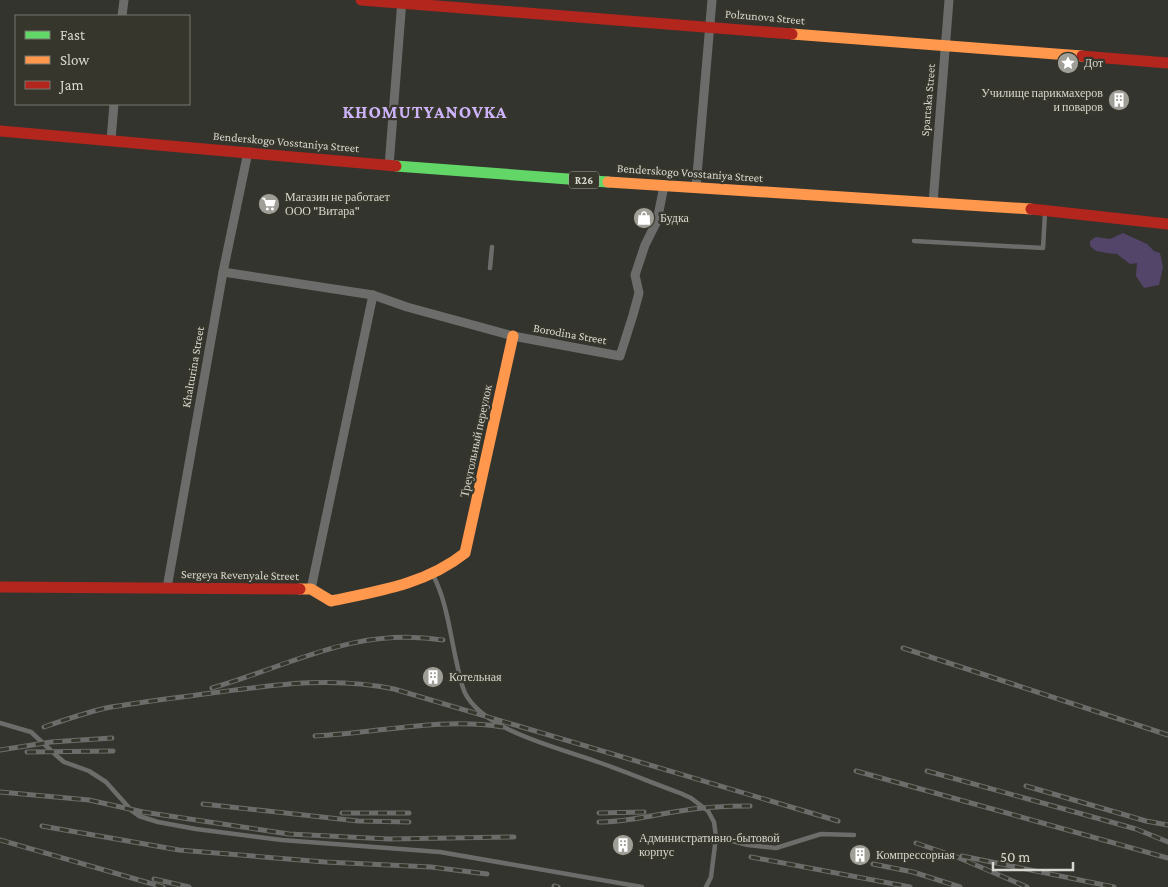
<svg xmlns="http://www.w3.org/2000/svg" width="1168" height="887" font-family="'Crimson Pro',serif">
<rect width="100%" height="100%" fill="#34342e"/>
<polygon fill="#53446a" points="1123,233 1147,244 1154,251 1160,253 1163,267 1159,285 1144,288 1136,276 1137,263 1130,264 1117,254 1107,253 1096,251 1090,246 1090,241 1096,237 1110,239"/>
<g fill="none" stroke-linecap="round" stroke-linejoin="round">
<g stroke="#6c6c6a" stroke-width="4.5">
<polyline points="914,241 1043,248 1045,213"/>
<polyline points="490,268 492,247"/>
<path d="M 433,575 C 447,602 450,634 457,664 C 459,673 461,684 465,693 C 484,731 560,748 598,762 C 626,772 653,783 680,793 L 691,798 L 708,811 L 714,822 L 716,837 L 711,877 L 706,887"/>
<polyline points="0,723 31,732 57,756 64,762 89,771 106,782 132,811 139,816 158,822 196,829 282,840 440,852 642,887"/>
<polyline points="716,837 748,845 776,848 821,834 854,835"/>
</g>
<g stroke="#6c6c6a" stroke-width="9">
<polyline points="122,16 124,0"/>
<polyline points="111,140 114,104"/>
<polyline points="389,166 402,0"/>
<polyline points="696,187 712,0"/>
<polyline points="933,203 949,0"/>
<polyline points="223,272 373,295 407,307 513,336 620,356 633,315 639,293 635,275 645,245 657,221 664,186"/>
<polyline points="167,588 223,272 248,152"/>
<polyline points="311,589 373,295"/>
</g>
<polyline stroke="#63d668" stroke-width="11" points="396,166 608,182"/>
<g stroke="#ff974d" stroke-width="11">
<polyline points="792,34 1082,56"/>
<polyline points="608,182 1031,209"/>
<path d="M 300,589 L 311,589 L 331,601 C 379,591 426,584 465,553 L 513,336"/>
</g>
<g stroke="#b3261e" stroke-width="11">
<polyline points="361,0 792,34"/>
<polyline points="1082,56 1168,63"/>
<polyline points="0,131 396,166"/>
<polyline points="1031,209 1168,224"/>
<polyline points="0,587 300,589"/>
</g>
<g stroke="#6c6c6a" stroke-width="5">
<g id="rail">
<polyline points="903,648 1168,735"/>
<path d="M 212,688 C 295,664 353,627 443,640"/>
<path d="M 44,727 C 64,720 85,713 106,708 C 141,702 176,698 212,693 C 274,685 331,676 394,689 L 838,821"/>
<path d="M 315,736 C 378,733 440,717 503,727"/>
<polyline points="0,750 51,742 112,738"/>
<polyline points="27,752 113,751"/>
<polyline points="856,771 1168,858"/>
<polyline points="927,771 1136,829 1168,842"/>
<polyline points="1026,786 1146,821 1168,825"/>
<polyline points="0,792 89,800 143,812 289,834 389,839 514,837"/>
<polyline points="203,804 358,821 409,822"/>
<polyline points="342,813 409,813"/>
<polyline points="599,813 644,812"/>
<path d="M 599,822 C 627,822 652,815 680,811 C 703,807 726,806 750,806"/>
<polyline points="42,826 179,850 325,862 431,867 487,874"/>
<polyline points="0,840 163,887"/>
<polyline points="916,843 957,857 1027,887"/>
<polyline points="962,856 1114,887"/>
<polyline points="751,857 910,887"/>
<polyline points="873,864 913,872 960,887"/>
<polyline points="154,879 189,887"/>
<polyline points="554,886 558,887"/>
</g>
</g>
<use href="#rail" stroke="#36362c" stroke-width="3" stroke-dasharray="9" stroke-linecap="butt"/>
</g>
<defs>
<g id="sight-disc" transform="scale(1.125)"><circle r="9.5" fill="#9f9f98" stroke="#36362c"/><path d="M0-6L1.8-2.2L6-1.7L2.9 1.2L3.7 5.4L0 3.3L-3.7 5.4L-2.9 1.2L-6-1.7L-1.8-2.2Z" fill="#fff"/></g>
<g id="building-disc" transform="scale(1.125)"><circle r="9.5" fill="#9f9f98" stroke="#36362c"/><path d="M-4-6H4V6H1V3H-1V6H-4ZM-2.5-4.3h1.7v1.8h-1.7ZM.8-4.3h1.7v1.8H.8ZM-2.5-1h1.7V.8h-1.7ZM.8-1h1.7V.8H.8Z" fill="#fff"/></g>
<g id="supermarket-disc" transform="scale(1.125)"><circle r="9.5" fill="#9f9f98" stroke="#36362c"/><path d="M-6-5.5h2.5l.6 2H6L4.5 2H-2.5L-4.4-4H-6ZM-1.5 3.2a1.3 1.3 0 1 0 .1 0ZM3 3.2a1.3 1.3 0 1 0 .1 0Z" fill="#fff"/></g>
<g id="shop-disc" transform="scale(1.125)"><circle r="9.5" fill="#9f9f98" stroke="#36362c"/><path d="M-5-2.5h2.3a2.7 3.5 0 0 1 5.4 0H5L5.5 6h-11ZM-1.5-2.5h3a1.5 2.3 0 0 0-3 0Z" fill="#fff"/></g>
</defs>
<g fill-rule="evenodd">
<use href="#sight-disc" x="1068" y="63"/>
<use href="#building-disc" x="1119" y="100"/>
<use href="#supermarket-disc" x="269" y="204"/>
<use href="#shop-disc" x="644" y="218"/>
<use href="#building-disc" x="433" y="677"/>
<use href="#building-disc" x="623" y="845"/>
<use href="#building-disc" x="860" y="855"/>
</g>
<g text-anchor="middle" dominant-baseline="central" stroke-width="4.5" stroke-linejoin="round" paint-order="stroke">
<rect fill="#36362c" stroke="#a7a7a0" stroke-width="1" x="569" y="171.5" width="30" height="17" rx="4"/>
<g font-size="11" font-weight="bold" fill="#d8d8d1">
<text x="584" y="180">R26</text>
</g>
<g font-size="12" fill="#d8d8d1" stroke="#36362c">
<text transform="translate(765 17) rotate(5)">Polzunova Street</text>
<text transform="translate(928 100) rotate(-85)">Spartaka Street</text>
<text transform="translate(286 142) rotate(5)">Benderskogo Vosstaniya Street</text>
<text transform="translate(690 173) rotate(4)">Benderskogo Vosstaniya Street</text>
<text transform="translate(570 334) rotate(10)">Borodina Street</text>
<text transform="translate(193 367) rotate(-80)">Khalturina Street</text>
<text transform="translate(476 441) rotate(-78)">Треугольный переулок</text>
<text transform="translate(240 575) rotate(1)">Sergeya Revenyale Street</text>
</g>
<g font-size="12" fill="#d8d8d1" stroke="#36362c" text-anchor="start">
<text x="1084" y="63">Дот</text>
<text x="1103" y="93" text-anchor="end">Училище парикмахеров<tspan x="1103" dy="14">и поваров</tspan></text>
<text x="285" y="197">Магазин не работает<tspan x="285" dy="14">ООО "Витара"</tspan></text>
<text x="660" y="218">Будка</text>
<text x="449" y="677">Котельная</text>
<text x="639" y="838">Административно-бытовой<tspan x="639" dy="14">корпус</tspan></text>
<text x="876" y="855">Компрессорная</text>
</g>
<g font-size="18" font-weight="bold" letter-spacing="1" fill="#ceb4fa" stroke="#36362c">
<text x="425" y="112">KHOMUTYANOVKA</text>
</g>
</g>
<rect x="15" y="15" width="175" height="90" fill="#36362c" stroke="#77776e"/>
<rect x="25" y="31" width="25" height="8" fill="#63d668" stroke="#77776e"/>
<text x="60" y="40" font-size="15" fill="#d8d8d1">Fast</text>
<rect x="25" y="56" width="25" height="8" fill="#ff974d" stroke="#77776e"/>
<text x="60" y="65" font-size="15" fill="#d8d8d1">Slow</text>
<rect x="25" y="81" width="25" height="8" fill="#b3261e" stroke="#77776e"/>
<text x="60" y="90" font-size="15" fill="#d8d8d1">Jam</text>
<path d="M993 862v8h80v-8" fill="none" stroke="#d8d8d1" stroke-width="2.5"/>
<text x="1000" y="862" font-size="15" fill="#d8d8d1" stroke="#36362c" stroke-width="4" paint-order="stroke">50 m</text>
</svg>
